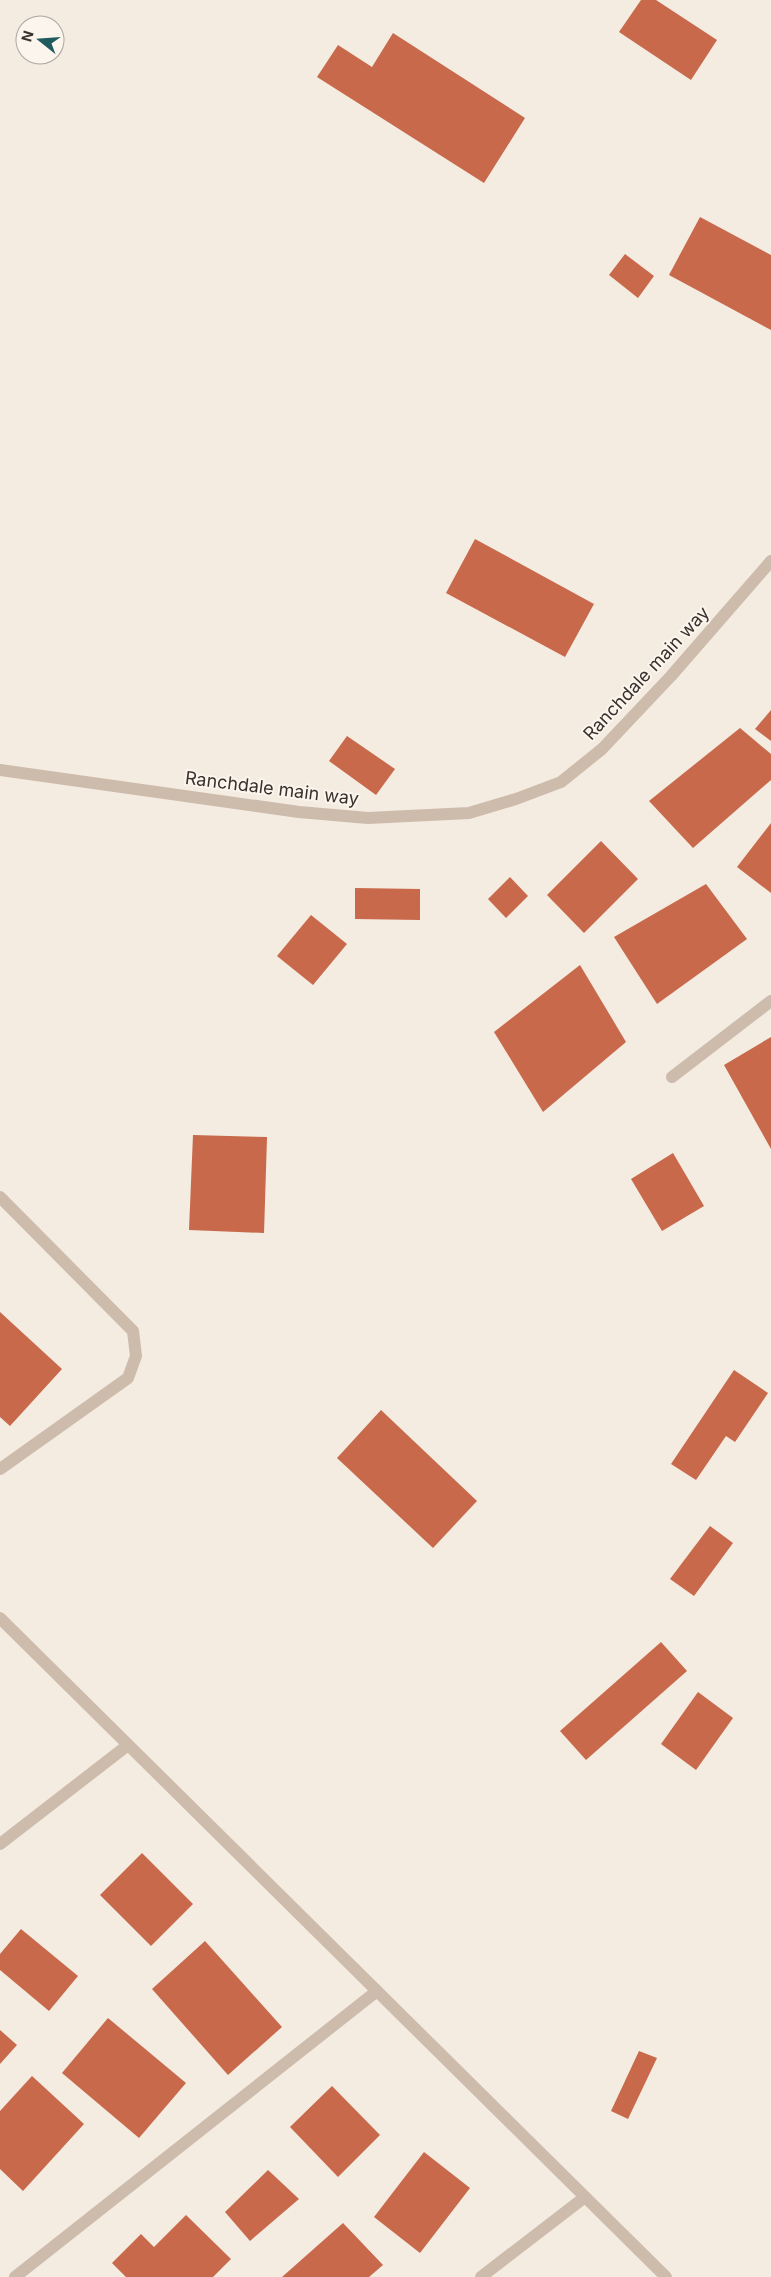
<svg xmlns="http://www.w3.org/2000/svg" width="771" height="2277" font-family="Inter,sans-serif">
<rect width="100%" height="100%" fill="#f4ebe1"/>
<g fill="#c8694b">
<polygon points="641,0 656,0 717,40 691,80 619,32"/>
<polygon points="393,33 525,118 484,183 317,77 338,45 372,67"/>
<polygon points="700,217 771,255 771,330 669,275"/>
<polygon points="625,254 654,276 638,298 609,275"/>
<polygon points="475,539 594,604 565,657 446,593"/>
<polygon points="771,710 771,741 755,729"/>
<polygon points="740,728 771,754 771,780 693,848 649,801"/>
<polygon points="347,736 395,769 376,795 329,761"/>
<polygon points="771,823 771,893 737,867"/>
<polygon points="601,841 638,879 584,933 547,895"/>
<polygon points="510,877 528,896 506,918 488,899"/>
<polygon points="706,884 747,939 657,1004 614,937"/>
<polygon points="355,888 420,889 420,920 355,919"/>
<polygon points="311,915 347,944 313,985 277,956"/>
<polygon points="580,965 626,1042 543,1112 494,1032"/>
<polygon points="771,1037 771,1149 724,1065"/>
<polygon points="193,1135 267,1137 264,1233 189,1230"/>
<polygon points="673,1153 704,1206 662,1231 631,1179"/>
<polygon points="0,1312 62,1369 10,1426 0,1417"/>
<polygon points="734,1370 768,1393 735,1442 726,1436 696,1480 671,1464"/>
<polygon points="381,1410 477,1501 433,1548 337,1458"/>
<polygon points="710,1526 733,1543 694,1596 670,1579"/>
<polygon points="661,1642 687,1671 586,1760 560,1731"/>
<polygon points="698,1692 733,1718 696,1770 661,1744"/>
<polygon points="142,1853 193,1904 151,1946 100,1895"/>
<polygon points="21,1929 78,1976 49,2011 0,1970 0,1954"/>
<polygon points="205,1941 282,2027 228,2075 152,1989"/>
<polygon points="108,2018 186,2083 139,2138 62,2073"/>
<polygon points="0,2030 17,2045 0,2064"/>
<polygon points="639,2051 657,2058 628,2119 611,2111"/>
<polygon points="32,2076 84,2124 23,2191 0,2169 0,2111"/>
<polygon points="332,2086 380,2135 338,2177 290,2127"/>
<polygon points="424,2152 470,2188 420,2253 374,2217"/>
<polygon points="268,2170 299,2199 250,2241 225,2212"/>
<polygon points="186,2215 231,2259 213,2277 126,2277 112,2263 141,2234 154,2247"/>
<polygon points="343,2223 383,2265 369,2277 282,2277"/>
</g>
<g fill="none" stroke-linecap="round" stroke-linejoin="round">
<g stroke="#cdbbac" stroke-width="12">
<polyline points="0,770 299,812 368,818 469,813 516,799 561,782 602,749 671,676 771,561"/>
<polyline points="672,1077 771,1001"/>
<polyline points="0,1197 133,1331 136,1356 128,1378 0,1469"/>
<polyline points="0,1618 666,2277"/>
<polyline points="0,1844 128,1745"/>
<polyline points="15,2277 377,1991"/>
<polyline points="481,2277 585,2197"/>
</g>
</g>
<g text-anchor="middle" dominant-baseline="central" stroke-width="4" stroke-linejoin="round" paint-order="stroke">
<g font-size="18" fill="#3b302b" stroke="#fbf5ee">
<text transform="translate(646 673) rotate(-47)">Ranchdale main way</text>
<text transform="translate(272 788) rotate(7)">Ranchdale main way</text>
</g>
</g>
<g transform="translate(40 40) rotate(287)"><circle r="24" fill="#fbf5ee" stroke="#aea6a0"/>
<path d="M0-4L9 19L0 12L-9 19Z" fill="#1f5a5e"/>
<text y="-8" font-size="14" font-weight="bold" text-anchor="middle" fill="#3b302b">N</text>
</g>
</svg>
